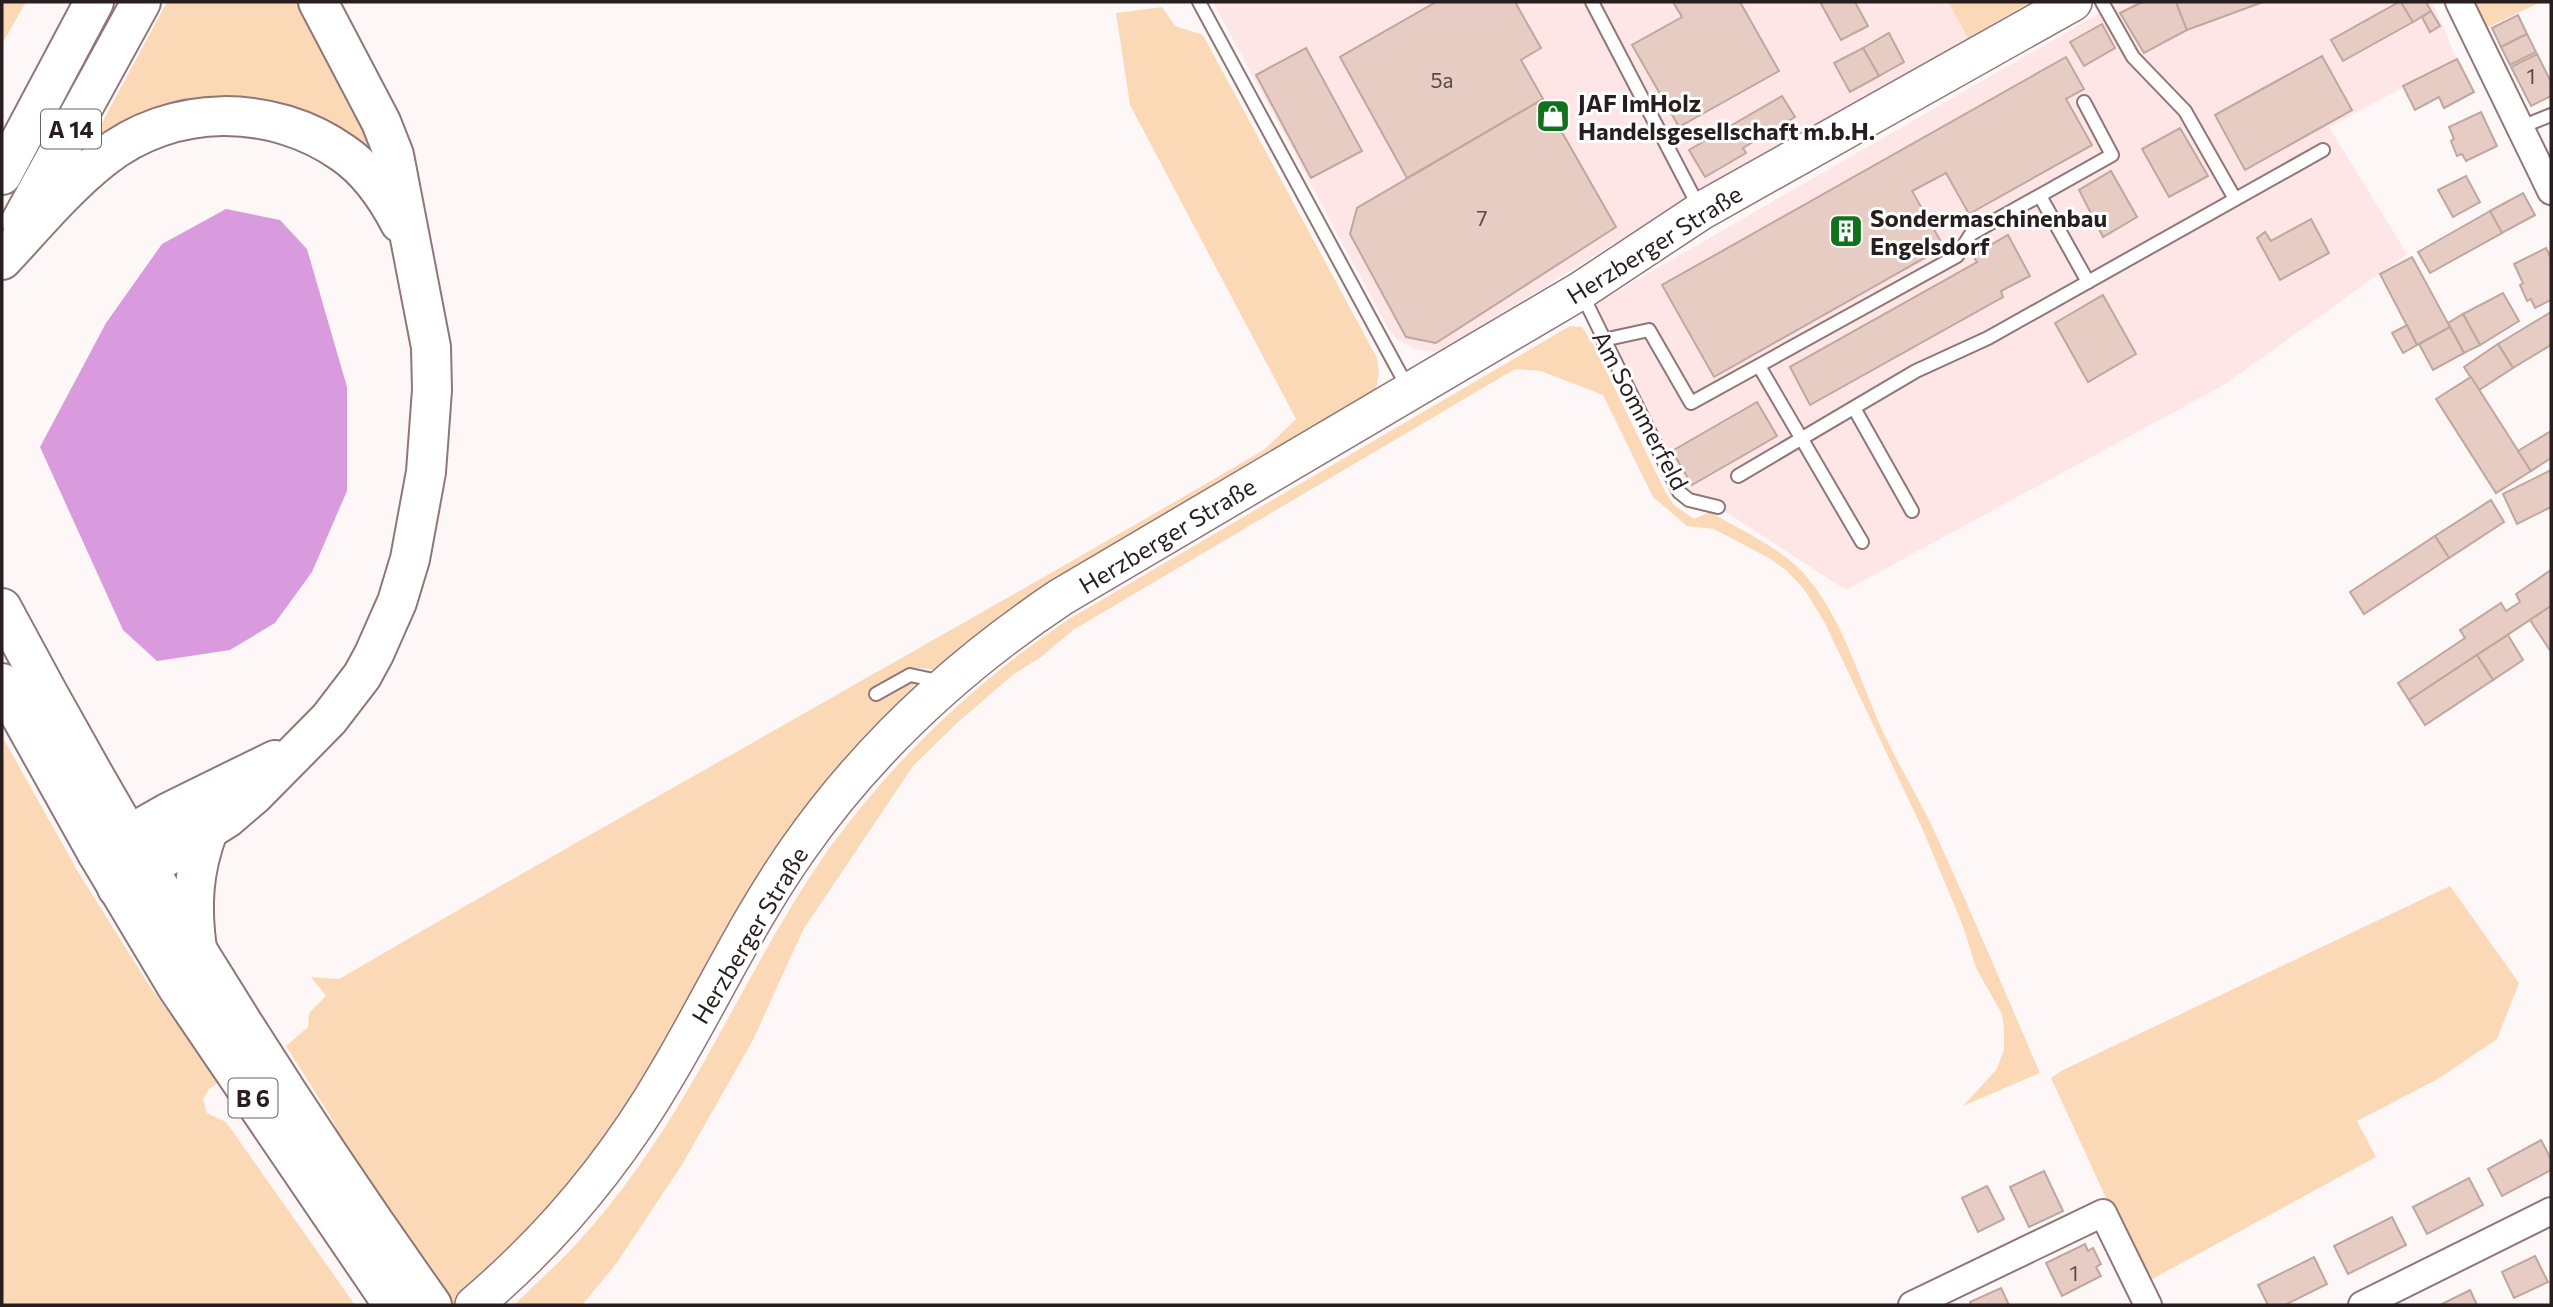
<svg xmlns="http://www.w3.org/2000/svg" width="2553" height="1307" font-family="Commissioner,sans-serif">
<rect width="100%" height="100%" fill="#fef7f8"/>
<g fill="#fee6e7">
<polygon points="1213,2 1948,2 1968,38 1636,230 1449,346 1434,352 1415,349 1398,340 1389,330"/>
<polygon points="2119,2 2432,2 2457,59 2329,127 2407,254 2224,385 1846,590 1718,507 1689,500 1588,308"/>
</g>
<g fill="#fcd9b6">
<polygon points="2,2 26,2 2,44"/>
<polygon points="167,2 309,2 387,159 282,113 90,145"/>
<polygon points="1948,2 2031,2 1968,38"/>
<polygon points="2470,2 2541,2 2484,29"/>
<path d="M 1162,7 L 1175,26 L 1203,35 L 1377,358 L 1379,374 L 1375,392 L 937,671 C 909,661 894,678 871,692 L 914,680 L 921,682 L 922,687 L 587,1173 L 465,1305 L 449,1305 L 345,1148 L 332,1119 L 286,1046 L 308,1027 L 309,1013 L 326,996 L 311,977 L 339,979 C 646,801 957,629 1264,450 L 1296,419 L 1130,105 L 1116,13 Z"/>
<path d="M 1570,326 L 1582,327 L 1592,342 L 1666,493 L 1674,505 L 1694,519 L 1710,512 C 1742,531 1782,548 1807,577 C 1847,625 1861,688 1889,744 C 1902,771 1918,797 1931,824 C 1969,906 2004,990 2040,1073 L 1963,1106 L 1996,1070 L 2004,1050 L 2004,1029 L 2002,1014 L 1976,968 L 1963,926 L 1922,828 L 1825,623 L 1804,589 L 1787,571 L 1769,558 L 1714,529 L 1687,526 L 1653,497 L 1603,395 L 1541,371 L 1515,369 L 1073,630 L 1041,657 L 1014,674 L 957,723 L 913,766 L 803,930 L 753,1040 L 683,1163 L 616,1264 L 582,1305 L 514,1305 C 535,1284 558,1264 578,1242 C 619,1197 656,1144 687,1091 C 734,1012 773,929 826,853 C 892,761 975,682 1069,619 Z"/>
<polygon points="2,736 77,870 147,982 192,1044 203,1053 219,1082 209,1089 203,1099 207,1113 226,1122 355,1305 2,1305"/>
<polygon points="2450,886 2519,983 2497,1039 2438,1079 2357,1121 2376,1157 2145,1283 2051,1078 2061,1071"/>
</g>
<polygon fill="#da9bde" points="226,209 280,220 307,249 347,387 347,491 312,572 275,623 230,650 157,661 123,630 40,447 106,323 162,244"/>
<g fill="#e6ccc2" stroke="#c0a79d" stroke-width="2">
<polygon points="1436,2 1515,2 1541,48 1521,60 1543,99 1407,178 1340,57"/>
<polygon points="1673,2 1740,2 1779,71 1679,127 1632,45 1682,17"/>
<polygon points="1820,2 1855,2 1868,26 1841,40"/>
<polygon points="2142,2 2176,2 2187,30 2144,53 2120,13"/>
<polygon points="2176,2 2263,2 2187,30"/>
<polygon points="2399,2 2401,2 2413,22 2343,61 2331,40"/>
<polygon points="2401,2 2426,2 2431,11 2413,22"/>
<polygon points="2431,11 2440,26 2430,32 2422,17"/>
<polygon points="2518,15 2527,34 2501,47 2492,28"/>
<polygon points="2102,24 2115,48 2084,66 2070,42"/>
<polygon points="1889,33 1904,62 1879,76 1863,48"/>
<polygon points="2527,34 2536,52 2510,65 2501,47"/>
<polygon points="1306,48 1362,151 1311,178 1256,75"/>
<polygon points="1863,48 1879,76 1850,92 1834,63"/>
<polygon points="2537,54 2551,82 2551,96 2531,106 2511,67"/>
<polygon points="2322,56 2352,110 2245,170 2215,115"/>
<polygon points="2066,57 2084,89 2066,99 2092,145 1969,214 1946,173 1912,191 1944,247 1714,377 1662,285"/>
<polygon points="2457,59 2474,92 2444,108 2439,97 2415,110 2403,86"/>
<polygon points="1782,96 1795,117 1743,148 1746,153 1705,177 1689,150"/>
<polygon points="1543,99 1616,227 1436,343 1406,337 1350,234 1357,208"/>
<polygon points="2481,112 2497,146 2466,161 2462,154 2457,156 2451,141 2454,139 2449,127"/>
<polygon points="2180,128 2208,176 2169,197 2142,149"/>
<polygon points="2111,171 2137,217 2103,237 2079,190"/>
<polygon points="2466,176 2480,202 2453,217 2438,190"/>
<polygon points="2523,193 2535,215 2502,233 2490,211"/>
<polygon points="2490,211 2502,233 2430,273 2418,252"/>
<polygon points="2311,219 2329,253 2280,280 2257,238 2265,232 2271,241"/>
<polygon points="2008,235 2030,276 2001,291 2003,297 1810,405 1790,367 1977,262 1973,255"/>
<polygon points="2546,248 2551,258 2551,300 2535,308 2531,299 2527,301 2520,285 2523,283 2514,264"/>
<polygon points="2412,257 2450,327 2417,345 2380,274"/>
<polygon points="2503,293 2519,321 2480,345 2463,314"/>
<polygon points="2103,295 2136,354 2088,382 2055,323"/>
<polygon points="2551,312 2551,345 2513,368 2498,344"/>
<polygon points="2463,314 2480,345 2464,353 2448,323"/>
<polygon points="2407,325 2417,345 2403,353 2392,333"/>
<polygon points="2450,327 2464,353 2433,370 2419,344"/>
<polygon points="2498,344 2513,368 2479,390 2464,367"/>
<polygon points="2471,377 2531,471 2496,493 2436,399"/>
<polygon points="1757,402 1777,436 1692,485 1672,451"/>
<polygon points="2551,431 2551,458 2531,471 2518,451"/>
<polygon points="2551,470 2551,507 2517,524 2503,494"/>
<polygon points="2491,500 2504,522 2449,558 2435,536"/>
<polygon points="2435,536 2449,558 2364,614 2350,592"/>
<polygon points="2551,570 2551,606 2409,700 2398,683 2465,638 2460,630 2501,603 2506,611 2520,602 2516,594"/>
<polygon points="2551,606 2551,652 2530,620"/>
<polygon points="2508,635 2523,660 2493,680 2477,655"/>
<polygon points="2477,655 2493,680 2425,725 2409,700"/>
<polygon points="2541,1140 2551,1159 2551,1170 2502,1196 2488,1169"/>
<polygon points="2044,1171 2063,1211 2029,1227 2010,1187"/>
<polygon points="2469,1178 2483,1205 2427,1234 2413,1207"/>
<polygon points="1987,1186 2004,1219 1978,1232 1962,1198"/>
<polygon points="2392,1217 2406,1245 2348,1274 2334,1246"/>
<polygon points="2085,1244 2088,1251 2093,1248 2101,1264 2096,1267 2101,1276 2062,1296 2046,1263"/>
<polygon points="2535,1256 2548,1282 2514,1298 2502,1272"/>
<polygon points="2314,1257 2327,1284 2285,1305 2268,1305 2258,1285"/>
<polygon points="2001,1288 2009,1305 1971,1305 1970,1302"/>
<polygon points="2470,1290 2477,1305 2440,1305"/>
</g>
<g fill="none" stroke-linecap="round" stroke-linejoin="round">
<g stroke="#907676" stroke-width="16">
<g id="service">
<polyline points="1199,2 1409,390"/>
<polyline points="1592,2 1700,209"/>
<polyline points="2102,2 2133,57 2185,111 2235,199"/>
<polyline points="2521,127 2551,115"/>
<polyline points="2040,196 2088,282"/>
<polyline points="1581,292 1679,492 1689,500 1718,507"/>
<polyline points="1603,340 1649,330 1691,403 1957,256 1971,234 2112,155 2084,102"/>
<polyline points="1759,366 1862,542"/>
<polyline points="1854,408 1912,511"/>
<polyline points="1738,476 1916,371 1988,338 2323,150"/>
<polyline points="876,694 910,675 929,679 938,686"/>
</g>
</g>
<g stroke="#907676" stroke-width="30">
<g id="minor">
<polyline points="2459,2 2551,191"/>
<polyline points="1912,1305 2103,1213 2148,1305"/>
<polyline points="2362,1305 2551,1211"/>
</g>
</g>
<g stroke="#907676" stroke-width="40">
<path id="secondary" d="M 474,1305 C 552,1239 616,1162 667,1074 C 711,1000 748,920 798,849 C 868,749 959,665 1061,597 L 1580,291 L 1701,211 L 2073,2"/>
</g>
<g stroke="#907676" stroke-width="42">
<g id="primary">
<path d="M 2,608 C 130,849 274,1083 432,1305"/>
<polyline points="2,683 97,853 177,987 393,1305"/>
</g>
</g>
<g stroke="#907676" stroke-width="42">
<g id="motorway">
<polyline points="2,175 94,2"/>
<polyline points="21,221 141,2"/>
<path d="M 2,260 C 34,226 66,187 103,158 C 172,103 272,103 343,153 C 368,170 386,196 400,223"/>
<polyline points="97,853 169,812 275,760"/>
<polyline points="117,888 227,818 255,794 329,719 362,676 374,654 397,602 410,559 426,472 432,390 431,347 394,155 381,122 318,2"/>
<path d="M 197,949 C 191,906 193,871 208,831"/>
</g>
</g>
<use href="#service" stroke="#fff" stroke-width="12"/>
<use href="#minor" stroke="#fff" stroke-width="26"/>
<use href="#secondary" stroke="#fff" stroke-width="37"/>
<use href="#primary" stroke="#fff" stroke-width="38"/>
<use href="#motorway" stroke="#fff" stroke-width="38"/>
</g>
<defs>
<g id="shop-square" transform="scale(1.75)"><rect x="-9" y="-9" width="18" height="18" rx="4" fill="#11711f" stroke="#fff"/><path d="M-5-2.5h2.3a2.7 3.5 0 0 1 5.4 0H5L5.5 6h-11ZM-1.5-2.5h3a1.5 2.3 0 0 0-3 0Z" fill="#fff"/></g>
<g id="building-square" transform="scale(1.75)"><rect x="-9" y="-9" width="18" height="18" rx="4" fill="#11711f" stroke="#fff"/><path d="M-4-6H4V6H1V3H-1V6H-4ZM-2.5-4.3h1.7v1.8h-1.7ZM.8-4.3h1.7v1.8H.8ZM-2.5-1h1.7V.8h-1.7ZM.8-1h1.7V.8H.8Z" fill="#fff"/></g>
</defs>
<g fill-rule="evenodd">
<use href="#shop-square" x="1553" y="116"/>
<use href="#building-square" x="1846" y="231"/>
</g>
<g text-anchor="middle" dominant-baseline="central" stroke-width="6" stroke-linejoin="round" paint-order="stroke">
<g font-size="21" fill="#584a48">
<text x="2531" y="75">1</text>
<text x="1442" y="79">5a</text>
<text x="1482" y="217">7</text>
<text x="2074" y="1272">1</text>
</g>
<g fill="#fff" stroke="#696262" stroke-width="2">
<rect x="41" y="109.5" width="60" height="39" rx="5"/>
<rect x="228.5" y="1078.5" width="49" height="39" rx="5"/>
</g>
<g font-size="23" font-weight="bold" fill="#291e1f">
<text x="71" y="129">A 14</text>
<text x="253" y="1098">B 6</text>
</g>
<g font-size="24" font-weight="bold" fill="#291e1f" stroke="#fff" text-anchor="start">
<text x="1578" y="102">JAF ImHolz<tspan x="1578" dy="28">Handelsgesellschaft m.b.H.</tspan></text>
<text x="1870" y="217">Sondermaschinenbau<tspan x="1870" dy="28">Engelsdorf</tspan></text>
</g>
<g font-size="24" fill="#291e1f" stroke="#fff">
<text transform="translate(1654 244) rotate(-32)">Herzberger Straße</text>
<text transform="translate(1641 410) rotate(62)">Am Sommerfeld</text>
<text transform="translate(1167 535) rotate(-31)">Herzberger Straße</text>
<text transform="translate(749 935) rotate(-59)">Herzberger Straße</text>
</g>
</g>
<rect width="2553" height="1307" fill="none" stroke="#291e1f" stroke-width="7"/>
</svg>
